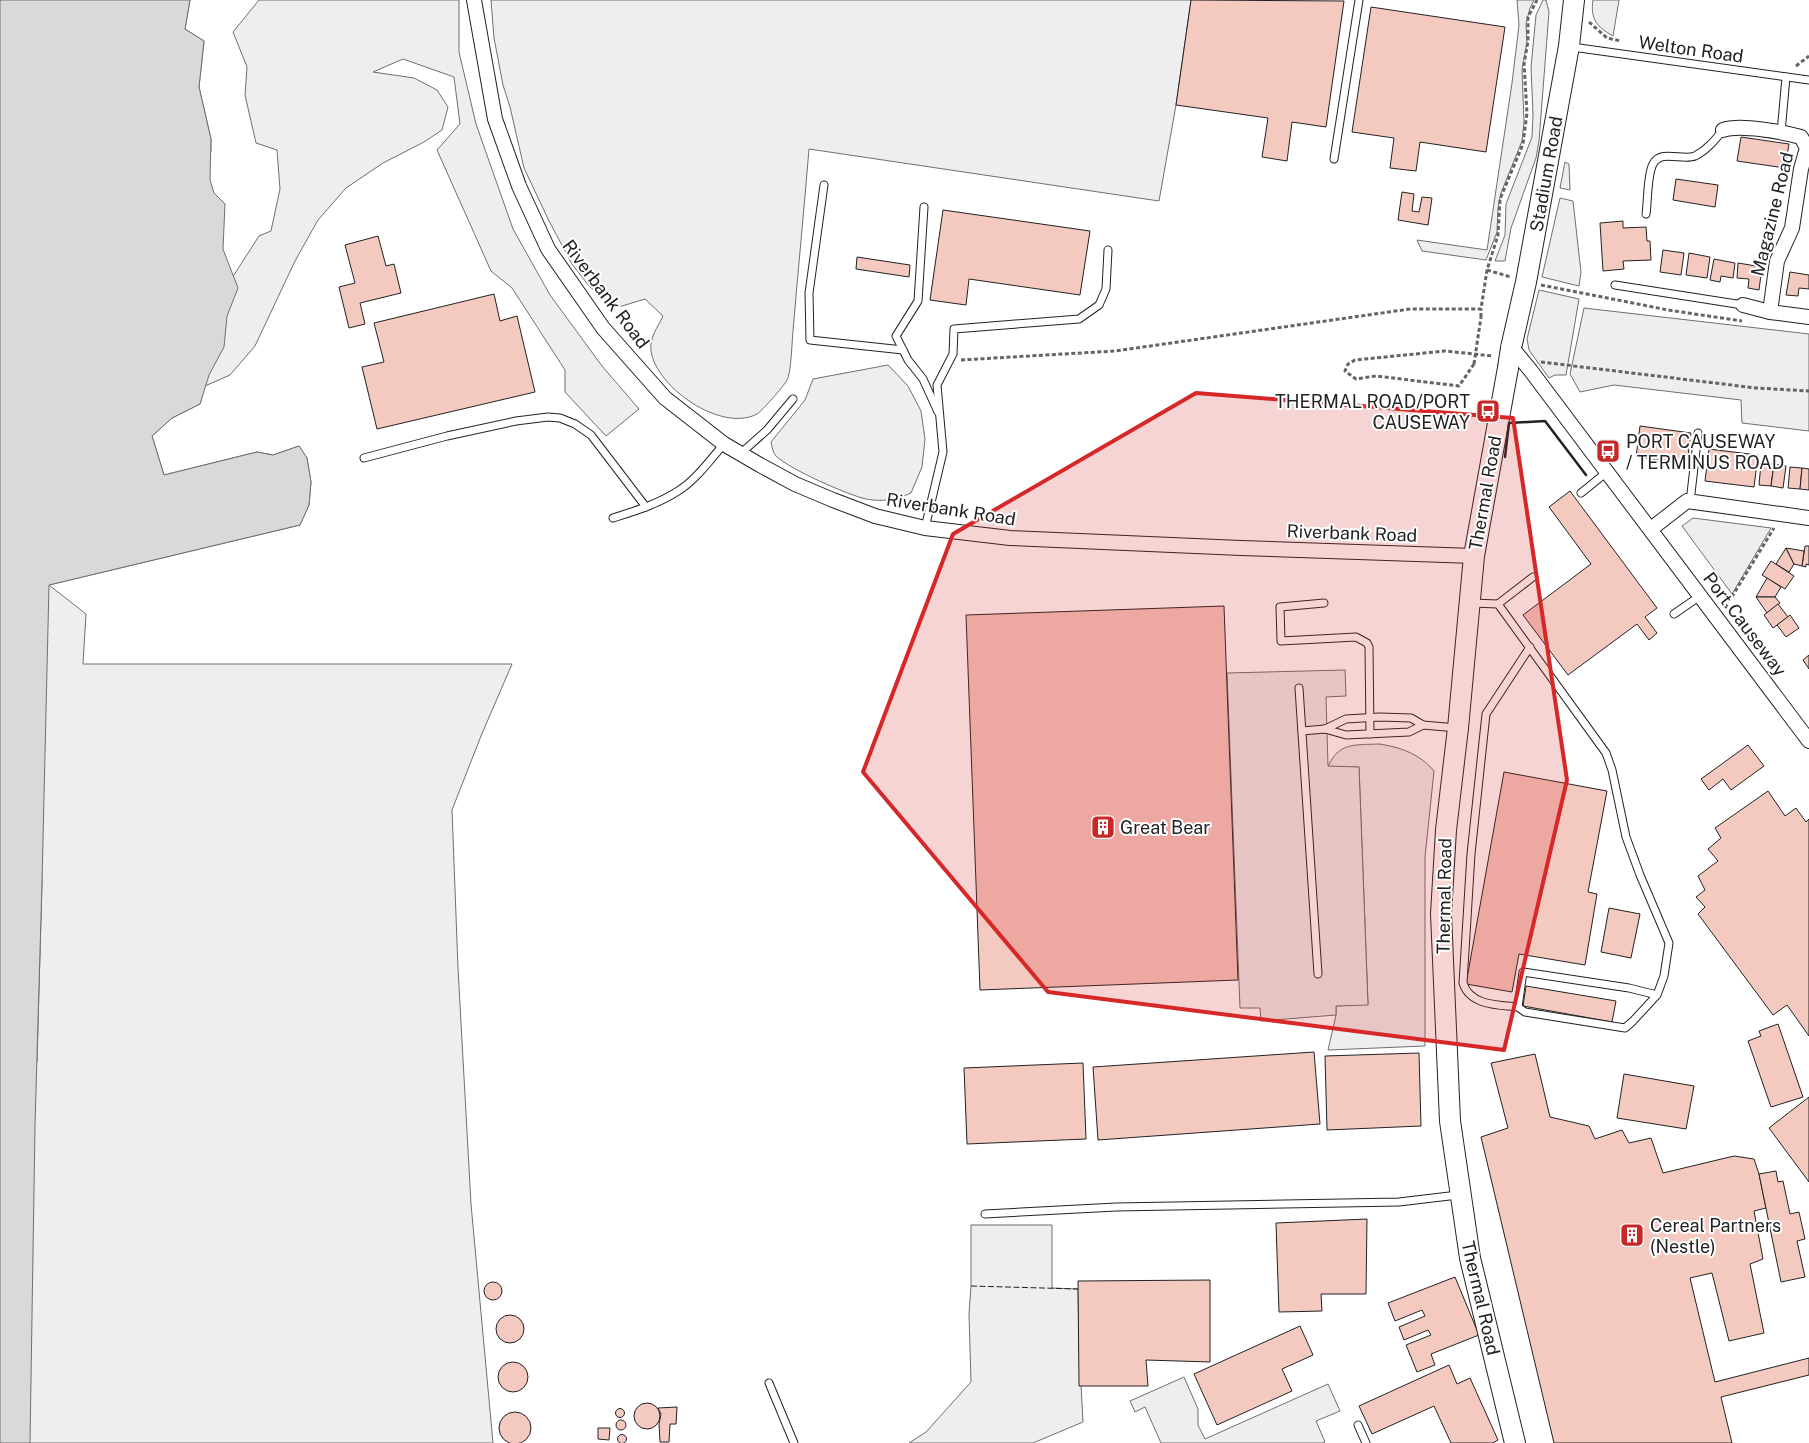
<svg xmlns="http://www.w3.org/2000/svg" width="1809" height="1443" font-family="'Public Sans',sans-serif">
<rect width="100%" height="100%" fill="#fff"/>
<g fill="#eee" stroke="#6f6f6f">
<polygon points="190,0 185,29 204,41 199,87 211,139 211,152 191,152 223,292 259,236 271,231 280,189 277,150 256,143 245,95 247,67 233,32 259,0 459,0 459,52 476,124 513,229 550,295 602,366 639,409 606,436 565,392 565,370 512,288 491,271 437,150 460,124 454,77 403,59 373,72 414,78 437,90 448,107 442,130 424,142 383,163 346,188 318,220 295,261 255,346 230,375 205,386 200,404 172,418 152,436 164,475 257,452 273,455 299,446 307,458 311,482 309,505 300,525 49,585 86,614 83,664 512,664 481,736 452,810 458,968 471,1204 493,1443 0,1443 0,1046 37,1062 42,882 0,38"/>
<path d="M 491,0 L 1191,0 L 1176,105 L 1159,201 L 809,149 C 804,210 798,271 793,331 C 792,341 791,374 787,380 C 784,386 761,412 757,414 C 721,433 656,387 651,351 C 649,338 658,327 663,316 L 645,299 L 619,307 L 605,299 L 589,286 L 572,264 L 549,221 L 524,168 L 510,107 L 503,85 L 494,38 Z"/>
<polygon points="1517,0 1534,0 1530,8 1526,24 1527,42 1522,70 1524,122 1522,141 1501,193 1498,208 1497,232 1486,260 1422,251 1417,240 1487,250 1512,83 1519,25"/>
<polygon points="1543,0 1546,0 1549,12 1539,141 1536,158 1511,228 1505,261 1495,261 1505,235 1506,204 1532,137 1533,114 1531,67 1536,15"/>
<path d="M 1593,0 L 1619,0 L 1613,36 C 1597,27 1590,19 1593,0 Z"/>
<polygon points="1565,162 1569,164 1570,190 1560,188"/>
<polygon points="1560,198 1573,201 1581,272 1579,286 1542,277"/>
<polygon points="1539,290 1579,299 1566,375 1555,375 1549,378 1529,350 1527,339"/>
<polygon points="1584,308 1809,334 1809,431 1742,423 1741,400 1614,385 1580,392 1570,374"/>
<path d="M 888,365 L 908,386 L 921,411 L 925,439 L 922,467 L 911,493 C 896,500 882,502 866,499 C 848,495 789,469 776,456 C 773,453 772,447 771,442 L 805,400 L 813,379 Z"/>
<polygon points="1693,518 1771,528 1732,594 1682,526"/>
<path d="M 1379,744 C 1400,747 1420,754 1434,771 L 1425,857 L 1425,1046 L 1328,1050 L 1336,1015 L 1336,1006 L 1368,1004 L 1359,767 L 1328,767 C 1338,742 1356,745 1379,744 Z"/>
<polygon points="971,1225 1052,1225 1052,1288 1078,1289 1079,1347 1083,1422 1033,1443 909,1443 926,1432 971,1382 969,1314 971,1286"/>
<polygon points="1184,1377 1198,1409 1198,1425 1205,1439 1328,1384 1340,1411 1316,1421 1325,1442 1322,1443 1161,1443 1145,1407 1135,1412 1130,1401"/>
</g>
<polygon fill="#ededed" stroke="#6f6f6f" points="1345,670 1346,696 1326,697 1328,766 1359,767 1368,1005 1336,1006 1336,1015 1261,1021 1260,1008 1240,1008 1227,673"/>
<polygon fill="#d9d9d9" stroke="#6f6f6f" points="0,0 190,0 185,29 204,41 199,87 211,139 210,180 214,193 225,204 223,249 238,288 227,316 224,347 209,375 200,404 172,418 152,436 164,475 257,452 273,455 299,446 307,458 311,482 309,505 300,525 49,585 42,882 35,1126 30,1443 0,1443"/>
<g fill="#f3c9c0" stroke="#222">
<polygon points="1191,0 1344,1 1326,127 1292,122 1287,161 1262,157 1268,118 1176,105"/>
<polygon points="1371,7 1505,27 1486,152 1420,142 1416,171 1390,168 1394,138 1352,132"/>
<polygon points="1741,137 1789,144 1785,168 1737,161"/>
<polygon points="1676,179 1718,185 1715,207 1673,200"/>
<polygon points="1402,192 1414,194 1412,211 1419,212 1422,197 1432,198 1428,225 1398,220"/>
<polygon points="943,210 1090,231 1080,295 969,279 966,305 930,300"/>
<polygon points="1623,221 1623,228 1646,227 1647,241 1650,241 1651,260 1623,261 1624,269 1603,271 1600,223"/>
<polygon points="378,236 386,266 394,264 401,293 360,303 365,324 349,328 339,287 355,283 345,245"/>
<polygon points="1663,250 1684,253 1681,275 1660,272"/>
<polygon points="1689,253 1710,257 1707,278 1686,275"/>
<polygon points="857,257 910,265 909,277 856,269"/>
<polygon points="1714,259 1735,263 1733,278 1721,276 1720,282 1710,280"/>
<polygon points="1738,263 1762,267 1759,290 1748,288 1749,279 1737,278"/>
<polygon points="1790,272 1809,275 1809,289 1799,288 1798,296 1786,295"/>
<polygon points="494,294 500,321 517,316 535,392 377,429 362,367 384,362 374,323"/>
<polygon points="1640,426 1691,433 1687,464 1636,457"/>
<polygon points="1709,449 1758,455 1754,487 1705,481"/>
<polygon points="1761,463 1774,464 1771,486 1759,485"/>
<polygon points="1774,464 1786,466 1783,488 1771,486"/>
<polygon points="1790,467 1802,468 1800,489 1788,488"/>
<polygon points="1802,468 1809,469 1809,490 1800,489"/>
<polygon points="1570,491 1657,608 1645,617 1657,633 1649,640 1637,624 1568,675 1523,615 1591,564 1549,507"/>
<polygon points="1805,546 1809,546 1809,565 1806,564 1806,567 1802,566"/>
<polygon points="1786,548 1794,564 1789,572 1776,564"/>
<polygon points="1786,548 1804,551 1802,566 1794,564"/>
<polygon points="1771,561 1794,576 1785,589 1762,575"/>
<polygon points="1767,578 1781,587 1775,597 1756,597"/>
<polygon points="1756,597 1775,597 1780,603 1767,613"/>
<polygon points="1778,604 1788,617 1773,628 1764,615"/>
<polygon points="1224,606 1238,980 980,990 966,615"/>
<polygon points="1790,615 1799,628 1786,637 1777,625"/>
<polygon points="1809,655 1809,669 1803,660"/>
<polygon points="1748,745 1764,766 1731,790 1723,779 1709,790 1701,779"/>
<polygon points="1504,772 1607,791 1588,892 1597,894 1585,965 1519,954 1512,992 1466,984"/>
<polygon points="1768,791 1785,816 1796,808 1806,822 1809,819 1809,1036 1787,1005 1773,1015 1698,914 1705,907 1696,897 1705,890 1698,876 1718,861 1708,849 1721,838 1715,828"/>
<polygon points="1609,908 1640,914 1631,958 1601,952"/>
<polygon points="1526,986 1616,1001 1612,1022 1523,1006"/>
<polygon points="1778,1024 1803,1097 1771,1107 1748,1041 1761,1036 1759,1031"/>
<polygon points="1314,1052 1320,1124 1098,1140 1093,1067"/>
<polygon points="1419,1053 1421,1126 1327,1130 1325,1056"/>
<polygon points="1535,1054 1550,1117 1589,1126 1595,1139 1622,1130 1629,1143 1651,1138 1663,1173 1734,1156 1754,1159 1759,1174 1766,1208 1754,1211 1763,1259 1750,1264 1764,1333 1729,1341 1712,1273 1690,1278 1715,1382 1809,1358 1809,1375 1721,1397 1732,1443 1554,1443 1481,1137 1508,1128 1491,1063"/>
<polygon points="1083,1063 1086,1139 967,1144 964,1068"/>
<polygon points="1624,1074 1694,1086 1686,1129 1617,1118"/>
<polygon points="1809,1097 1809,1182 1769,1128"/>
<polygon points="1776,1171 1778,1182 1783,1181 1790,1214 1799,1212 1805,1239 1797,1241 1805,1277 1781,1282 1759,1174"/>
<polygon points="1367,1219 1366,1294 1321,1294 1322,1311 1279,1312 1276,1223"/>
<polygon points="1455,1277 1479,1335 1431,1354 1435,1365 1417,1372 1406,1345 1431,1335 1428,1330 1404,1340 1399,1327 1425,1316 1422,1310 1395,1321 1388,1303"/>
<polygon points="1210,1280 1210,1362 1146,1360 1148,1386 1079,1386 1078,1281"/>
<circle cx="493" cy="1291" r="9"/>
<circle cx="510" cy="1329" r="14"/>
<polygon points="1300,1326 1313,1355 1282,1369 1292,1391 1217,1425 1194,1374"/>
<circle cx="513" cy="1377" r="15"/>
<polygon points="1449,1365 1457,1384 1470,1378 1498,1440 1493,1443 1451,1443 1434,1406 1372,1434 1359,1406"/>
<circle cx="647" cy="1416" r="13"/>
<polygon points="677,1407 676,1424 670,1424 669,1442 660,1442 659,1424 661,1414 658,1408"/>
<circle cx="620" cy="1413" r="4.5"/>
<circle cx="515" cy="1428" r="16"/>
<circle cx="621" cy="1425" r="5"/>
<polygon points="598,1428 610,1428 609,1440 598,1439"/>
<circle cx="622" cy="1439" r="4.5"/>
</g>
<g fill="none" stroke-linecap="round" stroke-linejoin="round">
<g stroke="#222" stroke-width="9">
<g id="lane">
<polyline points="1572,47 1809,80"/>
<polyline points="1781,133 1786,77"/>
<polyline points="1334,159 1359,0"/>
<polyline points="824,185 809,293 810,340 903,350"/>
<polyline points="924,207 918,301 896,336 908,360 923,379 938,412"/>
<path d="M 1646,214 C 1648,201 1647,175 1653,164 C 1661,149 1682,161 1695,156 C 1707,150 1715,140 1723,130"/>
<polyline points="1615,285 1743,305"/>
<polyline points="740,454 767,430 793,399"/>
<polyline points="364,458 447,436 516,421 548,417 560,418 575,424 591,435 646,507"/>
<polyline points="1581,493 1607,472"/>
<polyline points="1690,502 1698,433"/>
<path d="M 613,518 C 635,511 658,504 678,491 C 696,480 710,460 724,444"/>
<polyline points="925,528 943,452 937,385 953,354 954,329 1079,319 1099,305 1106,289 1108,250"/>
<polyline points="1324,603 1280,607 1281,641 1356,637 1367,643 1369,647 1370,734"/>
<polyline points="1472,603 1498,604 1606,753 1612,770 1626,837 1640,875 1669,943 1664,976 1657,995 1633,1021 1625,1028 1525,1012 1518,1007 1523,972 1629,988 1657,995"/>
<polyline points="1498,604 1533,577"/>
<polyline points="1674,614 1700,596"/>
<polyline points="1299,688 1318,974"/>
<polyline points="1325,729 1346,719 1380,717 1411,718 1423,725 1457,728"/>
<polyline points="1302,731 1325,729 1346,735 1409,732 1423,725"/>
<path d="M 1518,1007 C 1499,1005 1470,1006 1463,983 L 1471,854 L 1486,714 L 1530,647"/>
<polyline points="985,1214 1116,1207 1399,1202 1458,1195"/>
<polyline points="769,1383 794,1443"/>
<polyline points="1358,1425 1366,1443"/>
</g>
</g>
<g stroke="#222" stroke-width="16">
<g id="street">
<polyline points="474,0 495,119 519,186 548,249 603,328 665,398 724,444 760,465 795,484 833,500 875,516 925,528 1010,538 1241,548 1474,556"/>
<path d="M 1723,130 C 1740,124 1783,132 1801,137 L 1807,148 L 1801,169 L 1792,228 L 1777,261 L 1770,312"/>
<polyline points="1743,305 1770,312 1809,317"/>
<polyline points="1531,371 1809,741"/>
<polyline points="1651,529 1687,501 1809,518"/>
</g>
</g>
<g stroke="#222" stroke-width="22">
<g id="secondary">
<polyline points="1511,348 1526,282 1569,46 1574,0"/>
<polyline points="1508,368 1474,556 1458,728 1446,830 1441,914 1450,1121 1470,1258 1515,1443"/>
</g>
</g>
<g stroke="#646464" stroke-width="3" stroke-dasharray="4 2.5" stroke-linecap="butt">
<polyline points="1589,22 1607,38 1621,41"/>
<polyline points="1796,66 1809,56"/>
<polyline points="1487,270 1511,277"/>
<polyline points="1541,285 1668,310 1742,321"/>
<polyline points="1481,317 1481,309"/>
<polyline points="961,360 1115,351 1410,309 1481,309 1487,270 1498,235 1500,199 1523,144 1527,113 1524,64 1528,41 1528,17 1537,0"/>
<polyline points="1541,362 1756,388 1809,391"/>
<polyline points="1474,364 1459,386 1376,376 1356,379 1345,371 1348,364 1355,360 1445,351 1493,356"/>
<polyline points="1725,608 1774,528"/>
</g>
<use href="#lane" stroke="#fff" stroke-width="7"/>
<use href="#street" stroke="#fff" stroke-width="14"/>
<use href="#secondary" stroke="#fff" stroke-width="20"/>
<g stroke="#222" stroke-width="16" stroke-linecap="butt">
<polyline id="street-bridge" points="1513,349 1531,371"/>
</g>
<g stroke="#222" stroke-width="22" stroke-linecap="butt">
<polyline id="secondary-bridge" points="1508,368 1511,348"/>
</g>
<polyline stroke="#646464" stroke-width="3" stroke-dasharray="4 2.5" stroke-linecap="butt" points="1474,364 1481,317"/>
<use href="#street-bridge" stroke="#fff" stroke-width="14"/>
<use href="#secondary-bridge" stroke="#fff" stroke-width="20"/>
<polyline stroke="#222" stroke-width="1" stroke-dasharray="6 2.5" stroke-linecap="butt" points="971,1286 1078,1289"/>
<polyline stroke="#222" stroke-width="2.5" points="1505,457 1509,423 1545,421 1586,475"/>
</g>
<path fill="#d62828" fill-opacity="0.2" stroke="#d62828" stroke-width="4" stroke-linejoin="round" d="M 1196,393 L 1513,418 L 1567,780 L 1504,1050 L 1048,992 L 863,772 L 953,534 Z"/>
<defs>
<g id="bus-square" transform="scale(1.25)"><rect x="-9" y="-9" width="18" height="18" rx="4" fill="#c62828" stroke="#fff"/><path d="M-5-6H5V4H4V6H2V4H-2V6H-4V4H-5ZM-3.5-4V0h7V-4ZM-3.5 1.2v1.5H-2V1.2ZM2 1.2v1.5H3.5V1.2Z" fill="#fff"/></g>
<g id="building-square" transform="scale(1.25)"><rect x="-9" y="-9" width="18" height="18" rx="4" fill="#c62828" stroke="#fff"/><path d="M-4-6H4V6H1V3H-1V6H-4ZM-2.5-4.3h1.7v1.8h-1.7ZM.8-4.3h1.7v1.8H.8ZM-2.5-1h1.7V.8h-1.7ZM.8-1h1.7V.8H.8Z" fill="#fff"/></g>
</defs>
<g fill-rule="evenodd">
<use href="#bus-square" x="1488" y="411"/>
<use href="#bus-square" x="1608" y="451"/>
<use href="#building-square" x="1103" y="827"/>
<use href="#building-square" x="1632" y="1235"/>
</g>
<g text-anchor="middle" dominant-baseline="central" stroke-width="4" stroke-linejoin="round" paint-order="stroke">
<g font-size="18" fill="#222" stroke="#fff">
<text transform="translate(1691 49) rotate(8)">Welton Road</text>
<text transform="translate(1546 174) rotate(-80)">Stadium Road</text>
<text transform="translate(1772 214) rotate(-76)">Magazine Road</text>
<text transform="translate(606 294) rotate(53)">Riverbank Road</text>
<text transform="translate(1485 493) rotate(-80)">Thermal Road</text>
<text transform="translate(951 509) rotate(9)">Riverbank Road</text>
<text transform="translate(1352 533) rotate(2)">Riverbank Road</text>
<text transform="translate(1745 624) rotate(53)">Port Causeway</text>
<text transform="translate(1444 896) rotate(-89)">Thermal Road</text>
<text transform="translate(1481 1298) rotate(77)">Thermal Road</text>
</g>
<g font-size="18" fill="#222" stroke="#fff" text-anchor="start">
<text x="1470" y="401" text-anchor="end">THERMAL ROAD/PORT<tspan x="1470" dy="21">CAUSEWAY</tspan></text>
<text x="1626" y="441">PORT CAUSEWAY<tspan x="1626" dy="21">/ TERMINUS ROAD</tspan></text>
<text x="1120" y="827">Great Bear</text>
<text x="1650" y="1225">Cereal Partners<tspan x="1650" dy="21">(Nestle)</tspan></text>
</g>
</g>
</svg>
